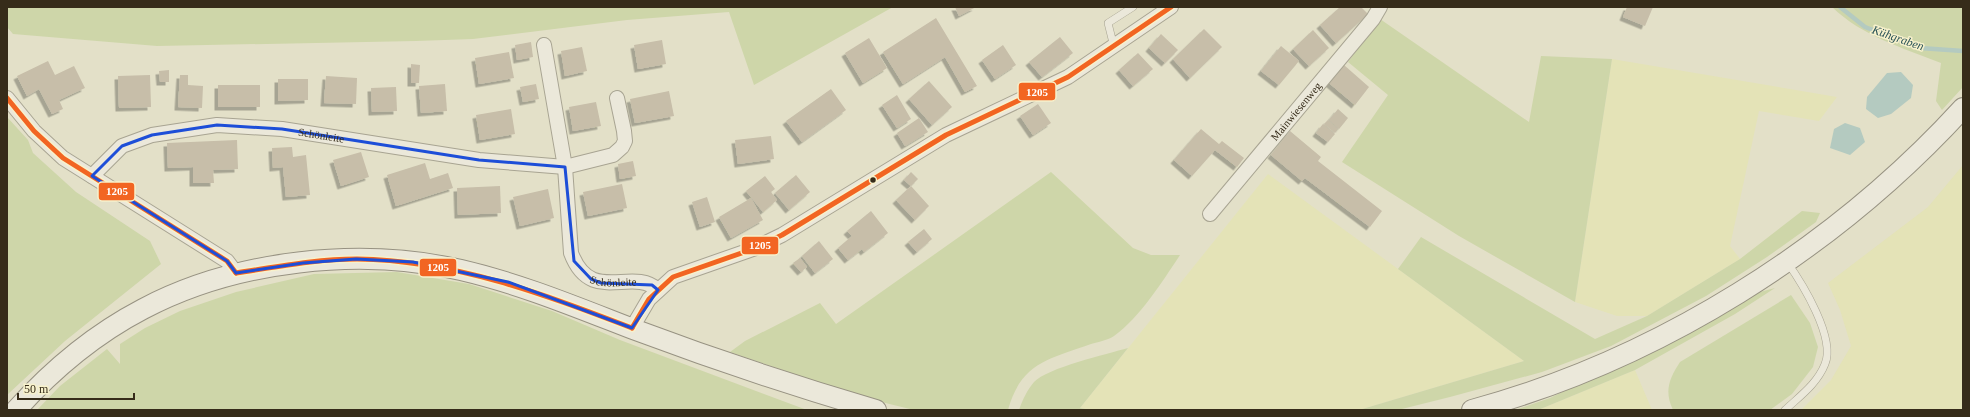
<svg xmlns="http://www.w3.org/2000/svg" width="1970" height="417" font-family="'Times New Roman',serif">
<defs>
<filter id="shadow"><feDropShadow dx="-3.5" dy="3.5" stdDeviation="0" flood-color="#0004"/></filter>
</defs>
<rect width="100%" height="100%" fill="#e3e0c8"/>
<g fill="#e4e3b7">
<polygon points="1612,59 1837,97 1819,121 1759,111 1730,246 1740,259 1647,316 1617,316 1575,302"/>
<polygon points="1963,165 1963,410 1801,410 1831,380 1851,346 1840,310 1828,283 1928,207"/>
<polygon points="1268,174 1524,361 1359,410 1090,410 1080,408"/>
<polygon points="1635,370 1652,410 1538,410"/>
</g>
<g fill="#ced6a9">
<polygon points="7,7 893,7 754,85 729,12 627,20 473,39 416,41 157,46 13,34 7,27"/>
<path d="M 1832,7 L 1963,7 L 1963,87 L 1942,110 L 1936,101 L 1941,63 C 1903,48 1862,36 1832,7 Z"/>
<polygon points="1380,19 1529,122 1541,56 1612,59 1575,302 1459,236 1342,162 1388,95 1348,62"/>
<polygon points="7,117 28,140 33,153 76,192 150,241 161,264 65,341 7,395"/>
<path d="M 1051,172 L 1133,248 L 1151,255 L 1180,255 C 1162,282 1140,317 1114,336 C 1108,340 1098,342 1091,344 C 1050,359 1021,362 1008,410 L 914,410 L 861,397 L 730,352 L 745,341 L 820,303 L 836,324 Z"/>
<polygon points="1802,211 1820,213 1816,222 1767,257 1706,296 1611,346 1542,372 1450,397 1398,410 1359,410 1524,361 1398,269 1421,237 1595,339 1647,316 1740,259"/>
<polygon points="397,272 469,284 552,311 620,340 807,410 37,410 60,386 107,349 120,364 120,344 145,328 180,311 236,292 314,274"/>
<polygon points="1775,288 1735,314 1635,370 1538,410 1515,410 1550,398 1621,363 1748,295"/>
<path d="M 1791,295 L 1810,323 L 1818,347 L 1813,367 L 1792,394 L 1770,410 L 1673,410 C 1664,391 1669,379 1680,362 Z"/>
<path d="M 1128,348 L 1080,408 L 1090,410 L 1019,410 C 1022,401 1027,390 1034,382 C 1047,368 1107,354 1128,348 Z"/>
</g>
<g fill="#b4cac0">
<polygon points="1901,72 1913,85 1911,98 1891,114 1878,118 1866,109 1867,97 1887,73"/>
<polygon points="1845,123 1860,128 1865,142 1850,155 1830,148 1834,129"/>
</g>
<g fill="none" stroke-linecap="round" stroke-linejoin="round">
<polyline stroke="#b4cac0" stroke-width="4.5" points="1840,7 1865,27 1920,48 1963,51"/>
</g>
<g fill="#c7bea9" filter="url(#shadow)">
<polygon points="955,7 976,7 959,16"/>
<polygon points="1340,7 1361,7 1368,14 1336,43 1320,25"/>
<polygon points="1627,7 1653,7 1645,26 1623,17"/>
<polygon points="936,18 977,86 965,92 945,57 903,84 883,52"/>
<polygon points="1204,29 1222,47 1190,78 1173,59"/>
<polygon points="1313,30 1329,48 1309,66 1293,49"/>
<polygon points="1161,34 1178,50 1165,63 1149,48"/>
<polygon points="1060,37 1073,53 1042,77 1029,62"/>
<polygon points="869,38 887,68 863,83 845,53"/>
<polygon points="662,40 666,64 638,69 634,45"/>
<polygon points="531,42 533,57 517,60 515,45"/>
<polygon points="1003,45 1016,65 995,79 982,60"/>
<polygon points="1281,46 1299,61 1279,85 1261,71"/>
<polygon points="582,47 587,71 565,76 561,51"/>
<polygon points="509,52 514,78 479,84 475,58"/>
<polygon points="1138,53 1153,69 1133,86 1119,70"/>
<polygon points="48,61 55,75 74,66 85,88 59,100 63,109 52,114 39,89 27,96 17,76"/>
<polygon points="411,64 420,65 419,83 411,83"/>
<polygon points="1344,65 1369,87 1355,105 1329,83"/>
<polygon points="169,70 169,82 160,82 159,71"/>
<polygon points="150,75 151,107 119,108 118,76"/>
<polygon points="180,75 188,75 188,85 203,86 202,108 178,107"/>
<polygon points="326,76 357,78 356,104 324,103"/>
<polygon points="278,79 308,79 308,100 278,101"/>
<polygon points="929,81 952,107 932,125 909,99"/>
<polygon points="445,84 447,111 421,113 419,86"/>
<polygon points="536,84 539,99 523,102 520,87"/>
<rect x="218" y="85" width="42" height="22"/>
<polygon points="396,87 397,111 372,112 371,88"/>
<polygon points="831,89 846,110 802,142 786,121"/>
<polygon points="669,91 674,116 635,123 630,99"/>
<polygon points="897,95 911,119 897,128 882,105"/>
<polygon points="596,102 601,126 573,131 569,107"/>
<polygon points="1038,104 1051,123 1033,135 1020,116"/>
<polygon points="511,109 515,134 480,140 476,115"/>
<polygon points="1338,109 1348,118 1339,129 1329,120"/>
<polygon points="919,118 928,132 905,146 897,133"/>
<polygon points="1328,120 1338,129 1335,133 1324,124"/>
<polygon points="1323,124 1335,134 1328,142 1316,133"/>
<polygon points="1201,129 1219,144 1222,141 1244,158 1237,167 1215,150 1192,176 1174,160"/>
<polygon points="1290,131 1321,157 1318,161 1382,211 1370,227 1305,178 1302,181 1271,155"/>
<polygon points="771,136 774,159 738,164 735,140"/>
<polygon points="237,140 238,169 213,170 214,183 193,183 193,167 168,168 167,143"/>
<polygon points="292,147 293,157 306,155 310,195 286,197 283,167 273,168 272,148"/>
<polygon points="361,152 369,177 341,186 333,160"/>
<polygon points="633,161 636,176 620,179 618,164"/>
<polygon points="425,163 430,179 448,173 453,188 396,206 387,175"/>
<polygon points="911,172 918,179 911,186 904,180"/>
<polygon points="796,175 810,192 789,210 775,193"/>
<polygon points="765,176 775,189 771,192 777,200 763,212 746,191"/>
<polygon points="622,184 627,208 588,216 583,192"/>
<polygon points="500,186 501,213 458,215 457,188"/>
<polygon points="911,186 929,206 915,220 896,200"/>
<polygon points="548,189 554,218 520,226 513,197"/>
<polygon points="707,197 715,222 700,227 692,202"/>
<polygon points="751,198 763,220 731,238 719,217"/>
<polygon points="871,211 888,233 864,252 862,249 848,260 838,248 852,236 847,231"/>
<polygon points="924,229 932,239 917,252 908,242"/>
<polygon points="819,241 833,259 815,273 802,256"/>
<polygon points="800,258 807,267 801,272 793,263"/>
</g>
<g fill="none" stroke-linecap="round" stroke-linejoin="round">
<g stroke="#a8a492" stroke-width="8">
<g id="lane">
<polyline points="1114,47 1108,23 1133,7"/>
<path d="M 1785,410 C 1800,396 1817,384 1825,364 C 1836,338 1802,283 1787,262"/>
</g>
</g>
<g stroke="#a8a492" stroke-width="16">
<g id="street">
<path id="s1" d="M 544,45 L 565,167 L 571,253 C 591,306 632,266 658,290"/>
<polyline points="7,98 34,131 63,158 227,261 236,273"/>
<path id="s2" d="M 92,176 L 122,146 L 152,135 L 217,125 L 282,129 L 479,160 L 565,167 L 613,155 L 622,147 L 625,141 L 624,131 L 617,98"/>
<path id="s3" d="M 1210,214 L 1373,19 L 1380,7"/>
<polyline points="632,328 649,299 673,277 753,249 782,235 946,135 1068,77 1171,7"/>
</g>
</g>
<g stroke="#979282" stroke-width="22">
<g id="secondary">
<path d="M 16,410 C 52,370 95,334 143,309 C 236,260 359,247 461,270 C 521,284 576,307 633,329 C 713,359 794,386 876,410"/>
<path d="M 1472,410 C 1657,360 1834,249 1963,108"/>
</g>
</g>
<use href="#lane" stroke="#ebe8da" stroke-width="7"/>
<use href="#street" stroke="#ebe8da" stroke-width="14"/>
<use href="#secondary" stroke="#ebe8da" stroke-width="20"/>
<g stroke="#f7f1cc" stroke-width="8">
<g id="bus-1">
<polyline points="7,98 34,131 63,158 227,261 236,273"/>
<path d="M 236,273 C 276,267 316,259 357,259 C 454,260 543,294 632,328"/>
<polyline points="632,328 649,299 673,277 753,249 782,235 946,135 1068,77 1171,7"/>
</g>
</g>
<use href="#bus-1" stroke="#f26522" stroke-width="5"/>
</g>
<path fill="none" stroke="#1d4ed8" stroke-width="3" stroke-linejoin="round" d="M 217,125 L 282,129 L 479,160 L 565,167 L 574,261 L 591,279 L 601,283 L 652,285 L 658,290 L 632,328 L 508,282 L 413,262 L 356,259 L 303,263 L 236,273 L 227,261 L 92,176 L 122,146 L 152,135 Z"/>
<circle fill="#362c1a" stroke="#f7f1cc" stroke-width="1.5" cx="873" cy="180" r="3.5"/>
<g text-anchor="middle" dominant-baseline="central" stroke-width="3" stroke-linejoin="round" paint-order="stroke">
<g font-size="11" fill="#362c1a" stroke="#f7f1cc">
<text stroke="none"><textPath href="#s3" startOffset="134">Mainwiesenweg</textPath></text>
<text stroke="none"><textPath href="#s2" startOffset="245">Schönleite</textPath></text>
<text stroke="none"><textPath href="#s1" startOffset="266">Schönleite</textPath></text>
</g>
<g font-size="12" font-style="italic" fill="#295256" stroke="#f7f1cc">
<text transform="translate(1898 38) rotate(19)">Kühgraben</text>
</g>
</g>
<g stroke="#f7f1cc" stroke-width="1.5">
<rect x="1018" y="82" width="38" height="19" rx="4" fill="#f26522"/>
<rect x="98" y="182" width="37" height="19" rx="4" fill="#f26522"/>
<rect x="741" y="236" width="38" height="19" rx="4" fill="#f26522"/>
<rect x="419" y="258" width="38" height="19" rx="4" fill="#f26522"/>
</g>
<g font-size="11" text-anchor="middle" font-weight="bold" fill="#fff">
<text x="1037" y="96">1205</text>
<text x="117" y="195">1205</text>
<text x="760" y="249">1205</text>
<text x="438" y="271">1205</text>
</g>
<rect width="1970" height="417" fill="none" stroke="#362c1a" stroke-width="16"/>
<path d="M18 393v6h116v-6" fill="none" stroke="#362c1a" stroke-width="2"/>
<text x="24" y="393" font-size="12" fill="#362c1a" stroke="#f7f1cc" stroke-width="3" paint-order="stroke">50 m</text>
</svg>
